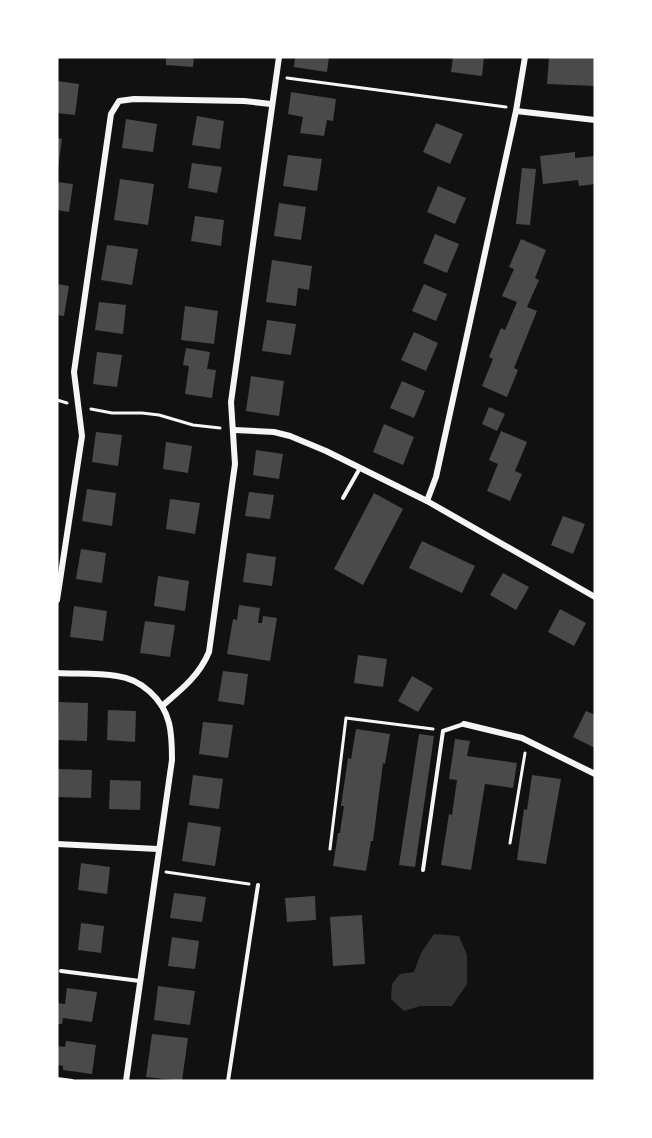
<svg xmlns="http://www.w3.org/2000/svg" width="652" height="1138" font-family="Merriweather,serif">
<rect width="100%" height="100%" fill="#111"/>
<polygon fill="#333" points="434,934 459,936 467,955 467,984 452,1006 420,1006 404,1011 391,999 392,984 400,974 414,972 421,953"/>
<g fill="#4a4a4a">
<polygon points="166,57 194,57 193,67 166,65"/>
<polygon points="295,57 329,57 327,72 294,67"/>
<polygon points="453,57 484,57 482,76 451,72"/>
<polygon points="549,57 595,57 595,86 547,84"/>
<polygon points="57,81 79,84 75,115 57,113"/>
<polygon points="291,92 336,99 333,121 327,120 324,136 300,133 303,117 288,114"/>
<polygon points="197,116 224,121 220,149 192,145"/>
<polygon points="126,119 157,124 153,152 122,148"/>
<polygon points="436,123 463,134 450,164 423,152"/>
<polygon points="57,138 62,139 58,168 57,168"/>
<polygon points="575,152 575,158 595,156 595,184 579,186 578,180 543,184 540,156"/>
<polygon points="288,155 322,159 317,191 283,186"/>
<polygon points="192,163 222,167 217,193 188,188"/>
<polygon points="522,168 536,169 530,225 516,224"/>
<polygon points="120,179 154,184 148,225 114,220"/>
<polygon points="57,182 73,184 69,212 57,210"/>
<polygon points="438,186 466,198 455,224 427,212"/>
<polygon points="279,203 306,207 301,240 274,236"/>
<polygon points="195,216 224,220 221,246 191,241"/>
<polygon points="435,234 459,244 447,273 423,263"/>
<polygon points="521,239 546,250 535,278 539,280 527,307 537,311 514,368 518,370 507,397 482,386 493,359 489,357 501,328 505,330 517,302 502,296 514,269 509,267"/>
<polygon points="107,245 138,249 132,285 101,280"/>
<polygon points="272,260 312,266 309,290 298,288 296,306 266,302"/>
<polygon points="57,284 69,286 64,316 57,315"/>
<polygon points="424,284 447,294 436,321 412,311"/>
<polygon points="99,302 126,305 123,334 95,330"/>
<polygon points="185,306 218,311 214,344 181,340"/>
<polygon points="267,320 296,324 291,355 262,351"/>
<polygon points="414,332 438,343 426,371 401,360"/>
<polygon points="186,348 210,352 207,369 216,370 212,398 185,394 189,366 183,365"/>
<polygon points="97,352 122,355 117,387 93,384"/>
<polygon points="251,376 284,381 279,416 246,411"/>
<polygon points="402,381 425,391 414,418 390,408"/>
<polygon points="489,407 505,414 497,431 482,424"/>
<polygon points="384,424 414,437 403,465 373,452"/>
<polygon points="501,431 527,442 515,471 522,474 510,501 487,491 498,464 489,460"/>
<polygon points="96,432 122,435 118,466 92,462"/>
<polygon points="166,442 192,446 188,473 163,469"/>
<polygon points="256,450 283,454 279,479 253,475"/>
<polygon points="87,489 116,493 112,526 82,521"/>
<polygon points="249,492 274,495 270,519 245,516"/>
<polygon points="374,493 403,509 363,585 334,569"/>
<polygon points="170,499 200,503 195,534 166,529"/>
<polygon points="563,516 585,524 573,554 551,545"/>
<polygon points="422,541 475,566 462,593 409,568"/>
<polygon points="81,549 106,553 102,583 76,579"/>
<polygon points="247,553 276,557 272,586 243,582"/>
<polygon points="503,573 529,587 516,610 490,595"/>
<polygon points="158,576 189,581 185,611 154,606"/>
<polygon points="239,605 260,608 258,623 262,623 263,616 277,618 270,661 227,654 233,619 237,620"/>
<polygon points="74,606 107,611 103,641 70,637"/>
<polygon points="560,609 586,623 574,646 548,632"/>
<polygon points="145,621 175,625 170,657 140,653"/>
<polygon points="358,655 387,659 383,687 354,683"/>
<polygon points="223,671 248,674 244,705 218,701"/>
<polygon points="412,676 433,688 418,712 398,701"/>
<polygon points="59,702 88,703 87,741 58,740"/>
<polygon points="108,710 136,711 135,742 107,740"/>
<polygon points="586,711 595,715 595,748 573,737"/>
<polygon points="203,722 233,725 228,758 199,754"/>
<polygon points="356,729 390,734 385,764 383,763 373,841 371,841 366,871 333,866 338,833 340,833 341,825 344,806 341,806 348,758 351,759"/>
<polygon points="419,734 434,736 415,867 399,865"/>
<polygon points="455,739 470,741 467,756 517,763 513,788 485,784 471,870 441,865 449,814 452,815 457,780 449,779"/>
<polygon points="57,769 92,770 91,798 57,797"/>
<polygon points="193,775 223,779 219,809 189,805"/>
<polygon points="532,775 561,779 546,864 517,860 524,809 527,810"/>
<polygon points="110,780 141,781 140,810 109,809"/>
<polygon points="188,822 221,827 215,866 182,861"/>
<polygon points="81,863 110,867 107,894 78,890"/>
<polygon points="174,893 206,897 202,922 170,918"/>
<polygon points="315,896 316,920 287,922 285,898"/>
<polygon points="362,915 365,964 333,966 330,917"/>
<polygon points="81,923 104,926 101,953 78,950"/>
<polygon points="172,937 199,941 195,969 168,966"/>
<polygon points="158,986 195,991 190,1025 154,1020"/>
<polygon points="67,988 97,992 92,1022 63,1018 62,1024 57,1024 57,1003 65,1004"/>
<polygon points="152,1034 188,1038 182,1081 146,1077"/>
<polygon points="66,1041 96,1045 92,1074 63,1070 63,1066 57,1065 57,1046 65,1047"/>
</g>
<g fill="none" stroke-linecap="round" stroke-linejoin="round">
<g stroke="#f5f5f5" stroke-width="3">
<polyline points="287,78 506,107"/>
<polyline points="57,400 67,403"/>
<polyline points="91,409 112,413 142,413 159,415 193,425 220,428"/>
<polyline points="510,843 525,753"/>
<polyline points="330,849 346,718 433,729"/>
<polyline points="166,872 249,884"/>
</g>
<g stroke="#f5f5f5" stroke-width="4">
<polyline points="343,498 360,468"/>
<polyline points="423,870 443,731 464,724"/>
<polyline points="61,971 140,981"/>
<polyline points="57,1079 72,1081"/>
<polyline points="228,1081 258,885"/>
</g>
<g stroke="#f5f5f5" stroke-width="6">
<polyline points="516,111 595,120"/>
<polyline points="234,430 274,432 290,436 326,451 427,501 595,597"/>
<polyline points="427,501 436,477 516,111 525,57"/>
<polyline points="57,600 82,436 74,372 111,114 119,101 134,99 244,101 271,104"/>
<path d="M 57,673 C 77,674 98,673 117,676 C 141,679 163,699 169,723 C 172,735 172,747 172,760 L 126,1081"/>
<path d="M 162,706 C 181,690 199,676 209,652 L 235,464 L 231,402 L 279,57"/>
<polyline points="464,724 522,738 595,774"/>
<polyline points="57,844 158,849"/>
</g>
</g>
<rect width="652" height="1138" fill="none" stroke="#ffffff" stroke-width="117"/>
</svg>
